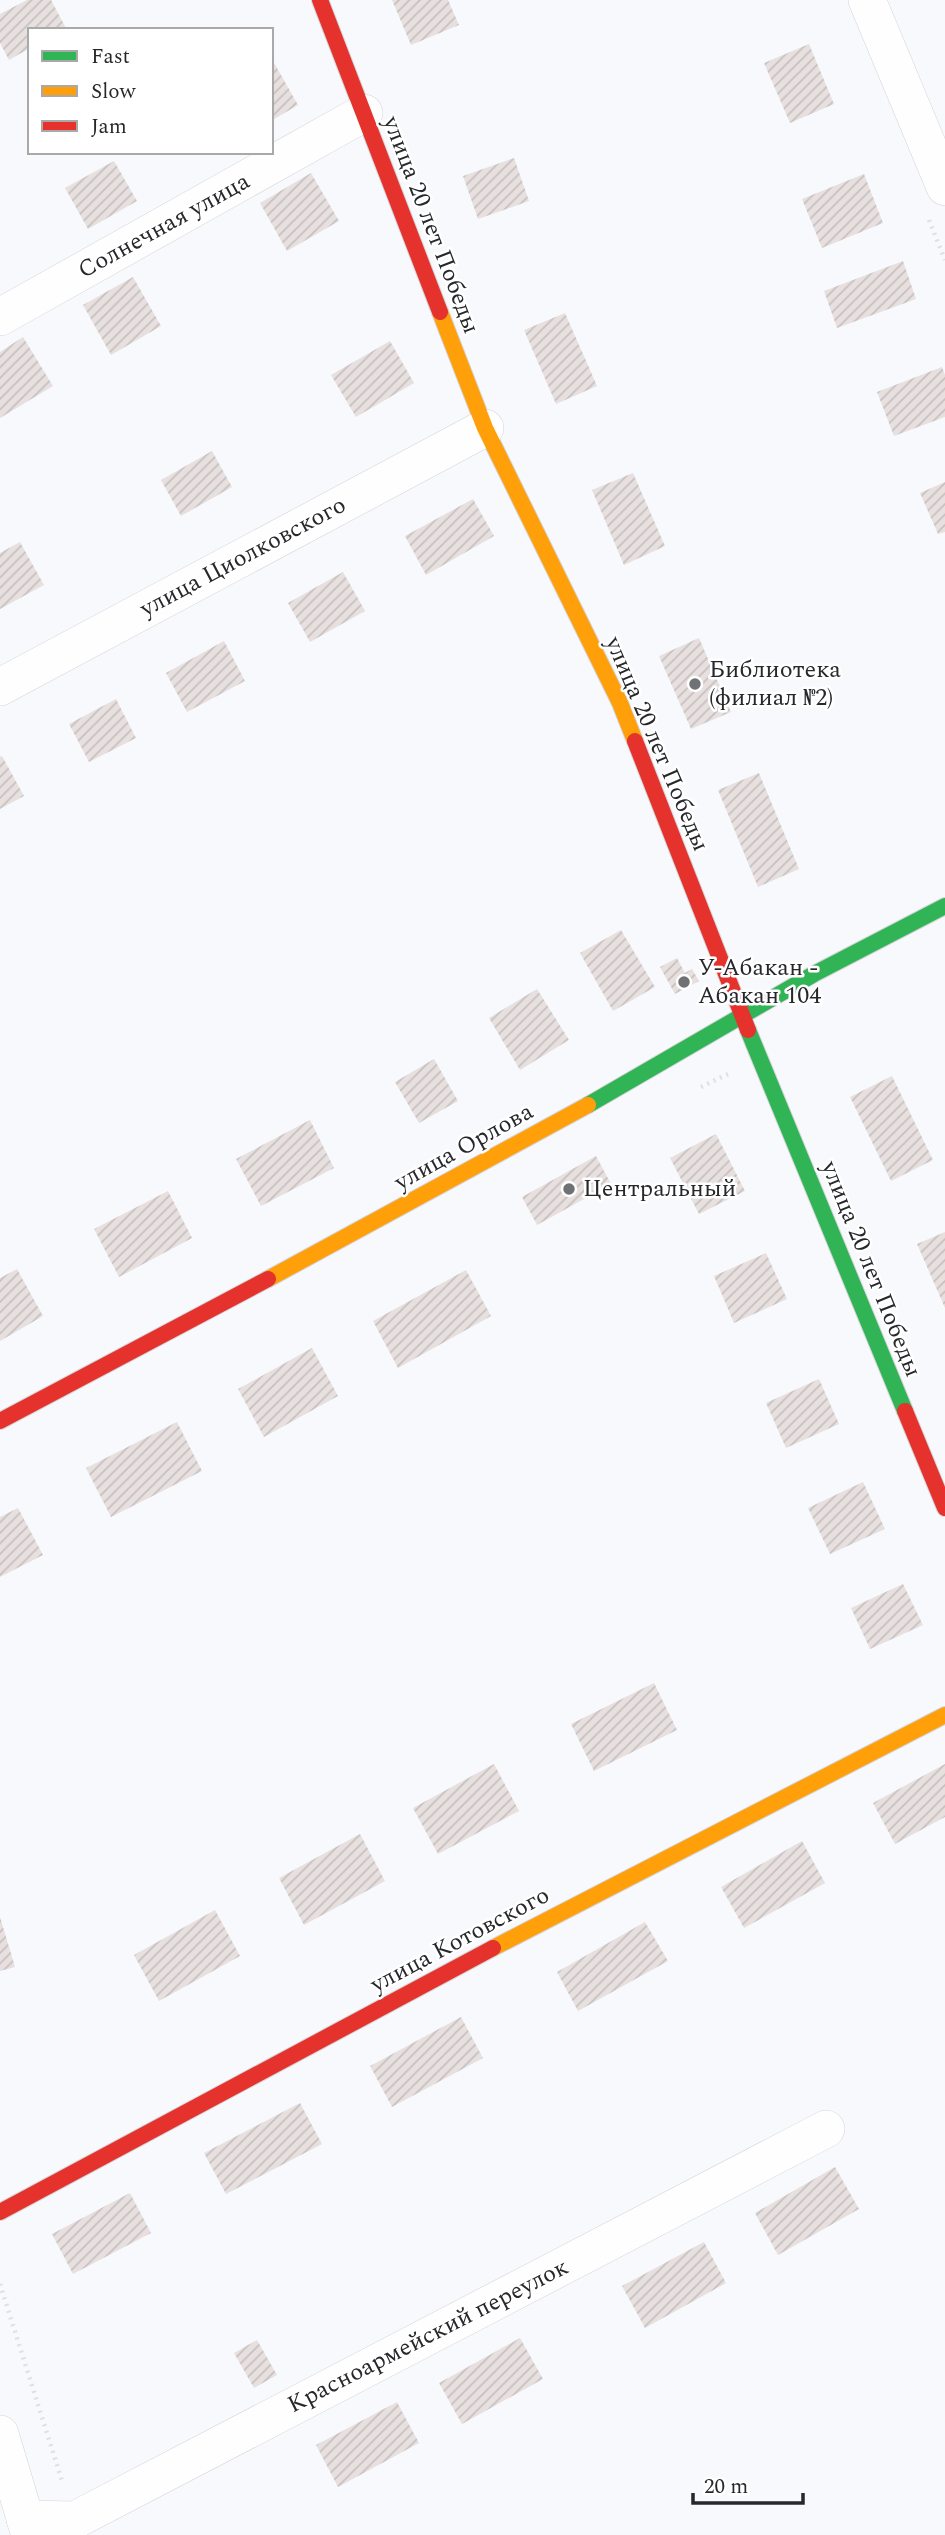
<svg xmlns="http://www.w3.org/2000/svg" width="945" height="2535" font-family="Spectral,serif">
<defs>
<pattern id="building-hatch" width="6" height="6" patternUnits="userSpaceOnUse" patternTransform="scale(1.75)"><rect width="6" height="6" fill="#e7e0df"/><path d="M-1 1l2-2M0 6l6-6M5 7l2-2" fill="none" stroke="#c6c0c0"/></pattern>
</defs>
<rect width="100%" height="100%" fill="#f8f9fc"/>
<g fill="url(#building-hatch)">
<polygon points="27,0 51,0 67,30 30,30 30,48 9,60 0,43 0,14"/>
<polygon points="392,0 448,0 459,25 411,45"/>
<polygon points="809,44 834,104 790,123 764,63"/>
<polygon points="273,61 298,105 271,121 271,62"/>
<polygon points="514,158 529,201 478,219 463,176"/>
<polygon points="114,161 137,201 88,229 65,188"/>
<polygon points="311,173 339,221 287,251 260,203"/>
<polygon points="864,174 883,223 822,248 802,199"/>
<polygon points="903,261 916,299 837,328 824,291"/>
<polygon points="133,277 161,326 111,355 83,305"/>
<polygon points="565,313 597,386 556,404 524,330"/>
<polygon points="23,337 53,386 0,418 0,352"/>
<polygon points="390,341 414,383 356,417 331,375"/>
<polygon points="942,367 945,375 945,417 894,436 877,392"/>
<polygon points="212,451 232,487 181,516 161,480"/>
<polygon points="633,473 665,546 624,565 592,490"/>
<polygon points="945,482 945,532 938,534 920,493"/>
<polygon points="473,499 494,536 426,575 405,536"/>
<polygon points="20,542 44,585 0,609 0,553"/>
<polygon points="343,572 365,611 310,642 288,603"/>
<polygon points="699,638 731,712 691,729 659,656"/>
<polygon points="224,641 245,681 187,712 166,673"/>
<polygon points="116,699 136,738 89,762 69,724"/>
<polygon points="2,756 24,796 0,809 0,757"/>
<polygon points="759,773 799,869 758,887 718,790"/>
<polygon points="621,930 655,987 613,1011 580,953"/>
<polygon points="677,958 685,973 692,969 699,981 675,994 660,967"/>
<polygon points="537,989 569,1040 520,1070 489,1018"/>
<polygon points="434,1059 458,1101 419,1123 395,1082"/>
<polygon points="892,1076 933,1160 891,1181 850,1097"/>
<polygon points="310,1120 334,1168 261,1206 236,1159"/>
<polygon points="716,1134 745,1191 699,1214 670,1158"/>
<polygon points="596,1156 611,1184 537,1225 522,1197"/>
<polygon points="168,1191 192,1238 119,1277 94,1229"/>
<polygon points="945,1232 945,1308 917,1244"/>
<polygon points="766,1253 787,1299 734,1323 714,1276"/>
<polygon points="17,1269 43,1316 0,1341 0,1278"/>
<polygon points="466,1270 491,1316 398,1368 373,1321"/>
<polygon points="312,1348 338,1396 264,1437 238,1389"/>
<polygon points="819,1379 839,1424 786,1448 766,1403"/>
<polygon points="177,1422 202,1471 111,1517 86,1468"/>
<polygon points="863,1482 885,1529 830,1554 808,1508"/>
<polygon points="18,1508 43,1555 0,1577 0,1517"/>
<polygon points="903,1584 923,1625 870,1649 851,1608"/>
<polygon points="654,1683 677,1730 594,1771 571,1724"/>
<polygon points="494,1764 519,1811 438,1854 413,1808"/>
<polygon points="945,1764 945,1817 895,1844 873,1803"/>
<polygon points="360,1834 385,1881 304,1925 279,1878"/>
<polygon points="802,1841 825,1883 744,1928 721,1887"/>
<polygon points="215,1910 240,1956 159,2001 134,1955"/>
<polygon points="0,1917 15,1967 0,1971"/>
<polygon points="645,1922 668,1961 578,2011 557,1972"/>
<polygon points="461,2017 483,2058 392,2107 370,2066"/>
<polygon points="300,2103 322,2144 226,2194 204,2153"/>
<polygon points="835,2167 859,2209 778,2255 755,2213"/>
<polygon points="130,2193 151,2233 73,2274 52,2234"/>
<polygon points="704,2242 726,2283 645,2328 622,2286"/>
<polygon points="520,2338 543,2379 462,2424 439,2383"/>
<polygon points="257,2340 277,2375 254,2388 234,2353"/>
<polygon points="397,2402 419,2443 338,2487 316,2445"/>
</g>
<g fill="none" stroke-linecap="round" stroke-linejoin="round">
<g stroke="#d4d5d8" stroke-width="38">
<g id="street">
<polyline points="867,0 945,187"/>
<polyline points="0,317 364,113"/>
<polyline points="0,687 485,428"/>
<polyline points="0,2434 30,2535"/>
<polyline points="25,2519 75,2520 826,2129"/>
</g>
</g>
<g stroke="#d4d5d8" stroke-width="18">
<g id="fast">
<polyline points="748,1030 905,1411"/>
<polyline points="588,1105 814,974 945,906"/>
</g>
</g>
<g stroke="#d4d5d8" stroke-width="18">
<g id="slow">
<polyline points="440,312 485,428 620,703 635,741"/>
<polyline points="268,1279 588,1105"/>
<polyline points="493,1948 945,1715"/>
</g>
</g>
<g stroke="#d4d5d8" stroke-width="18">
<g id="jam">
<polyline points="320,0 440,312"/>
<polyline points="635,741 748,1030"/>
<polyline points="905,1411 945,1508"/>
<polyline points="0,1421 268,1279"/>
<polyline points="0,2212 493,1948"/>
</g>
</g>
<g stroke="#e0e0e2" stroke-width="4.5" stroke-dasharray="2 5" stroke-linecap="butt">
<polyline points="929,220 945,260"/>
<polyline points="701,1087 728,1074"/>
<polyline points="0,2284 63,2484"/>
</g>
<use href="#street" stroke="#fefeff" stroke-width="37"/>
<use href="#fast" stroke="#30b455" stroke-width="16"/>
<use href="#slow" stroke="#ff9f0a" stroke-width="16"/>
<use href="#jam" stroke="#e5322d" stroke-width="16"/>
</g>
<g fill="#707174" stroke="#fff" stroke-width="2.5">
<circle cx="695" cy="684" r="7"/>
<circle cx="684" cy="982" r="7"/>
<circle cx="569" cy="1189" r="7"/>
</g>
<g text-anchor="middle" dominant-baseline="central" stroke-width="5" stroke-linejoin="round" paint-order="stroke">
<g font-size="24" fill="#27282b" stroke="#fff">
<text transform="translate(431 225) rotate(69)">улица 20 лет Победы</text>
<text transform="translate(164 226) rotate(-29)">Солнечная улица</text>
<text transform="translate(243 557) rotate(-28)">улица Циолковского</text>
<text transform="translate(657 744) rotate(67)">улица 20 лет Победы</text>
<text transform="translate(464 1147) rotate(-29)">улица Орлова</text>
<text transform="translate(871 1269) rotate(68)">улица 20 лет Победы</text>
<text transform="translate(460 1940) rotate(-28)">улица Котовского</text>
<text transform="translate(428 2336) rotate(-27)">Красноармейский переулок</text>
</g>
<g font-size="24" fill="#27282b" stroke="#fff" text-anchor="start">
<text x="709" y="670">Библиотека<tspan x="709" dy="28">(филиал №2)</tspan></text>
<text x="698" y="968">У-Абакан -<tspan x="698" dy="28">Абакан 104</tspan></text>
<text x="583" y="1189">Центральный</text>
</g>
</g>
<rect x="28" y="28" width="245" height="126" fill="#ffffff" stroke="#a9a9aa" stroke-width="2"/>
<rect x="42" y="51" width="35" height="10" fill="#30b455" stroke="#a9a9aa" stroke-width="2"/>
<text x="91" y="63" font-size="21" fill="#27282b">Fast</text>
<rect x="42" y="86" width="35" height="10" fill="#ff9f0a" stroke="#a9a9aa" stroke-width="2"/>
<text x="91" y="98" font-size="21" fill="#27282b">Slow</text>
<rect x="42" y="121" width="35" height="10" fill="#e5322d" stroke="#a9a9aa" stroke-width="2"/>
<text x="91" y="133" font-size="21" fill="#27282b">Jam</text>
<path d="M693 2493v10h110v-10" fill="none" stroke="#27282b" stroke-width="3.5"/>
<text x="704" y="2493" font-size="21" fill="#27282b" stroke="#ffffff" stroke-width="5" paint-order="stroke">20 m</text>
</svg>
